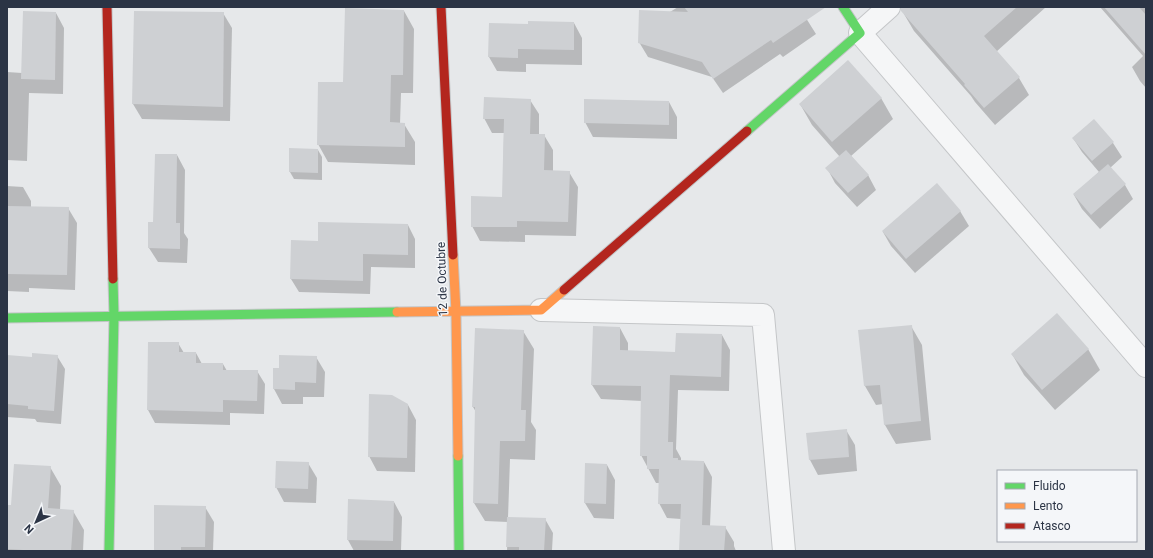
<svg xmlns="http://www.w3.org/2000/svg" width="1153" height="558" font-family="Roboto,sans-serif">
<rect width="100%" height="100%" fill="#e6e8ea"/>
<g fill="#0003">
<polygon points="678,7 799,7 816,34 783,57 780,54 723,93 712,77 648,57 639,42 670,12"/>
<polygon points="912,7 1046,7 996,52 1019,78 1029,95 995,125 975,102 971,96 914,31 904,14"/>
<polygon points="1100,7 1146,7 1146,88 1140,81 1132,67 1143,56"/>
<polygon points="404,11 414,29 413,93 401,93 400,124 404,124 415,142 415,165 328,162 318,144 344,83"/>
<polygon points="135,12 223,13 232,28 230,121 142,119 133,104"/>
<polygon points="56,13 64,28 63,94 29,93 27,161 7,160 7,72 22,73"/>
<polygon points="574,23 582,38 582,65 526,64 526,72 497,71 489,57 529,25"/>
<polygon points="881,98 893,119 851,156 868,175 876,190 857,207 835,183 827,168 840,157 812,125 800,104"/>
<polygon points="530,100 539,114 539,135 544,135 553,150 553,172 569,172 578,187 576,236 525,235 525,242 480,241 472,226 503,198 504,133 492,133 484,118"/>
<polygon points="669,102 677,117 677,139 593,137 585,122"/>
<polygon points="1094,120 1113,143 1122,157 1110,168 1125,185 1133,199 1100,229 1082,209 1074,195 1099,172 1082,152 1073,138"/>
<polygon points="318,150 322,157 322,180 294,179 290,172"/>
<polygon points="177,155 185,170 184,233 188,239 187,263 158,262 149,248 154,223"/>
<polygon points="7,186 23,187 31,201 31,207 68,208 77,223 75,290 29,288 29,292 7,291"/>
<polygon points="960,211 969,226 915,273 891,246 883,232"/>
<polygon points="408,225 415,239 415,268 371,267 370,294 299,292 291,279 319,242"/>
<polygon points="911,326 922,345 931,440 896,444 885,425 883,404 876,405 865,386 860,331"/>
<polygon points="620,328 628,343 628,351 676,353 722,335 730,350 729,391 678,390 676,449 681,458 681,461 704,462 712,477 710,526 725,527 734,542 734,546 736,551 680,551 681,519 667,518 659,503 659,483 656,483 641,455 642,401 601,399 592,385"/>
<polygon points="523,331 534,349 531,422 536,430 535,460 510,459 508,518 545,519 553,533 552,550 569,551 507,551 508,522 485,521 474,503 476,412 473,407"/>
<polygon points="178,343 184,353 196,353 202,364 223,364 227,371 257,371 265,384 264,414 230,413 230,425 155,423 148,410"/>
<polygon points="1088,349 1100,370 1055,410 1024,375 1012,354"/>
<polygon points="7,356 33,358 57,356 65,369 61,424 37,422 35,419 7,417"/>
<polygon points="316,357 325,372 324,397 303,397 303,404 282,404 274,389 280,369"/>
<polygon points="408,405 416,420 415,472 377,471 369,456"/>
<polygon points="846,430 855,445 857,471 818,475 810,460 807,434"/>
<polygon points="308,463 317,478 316,503 284,502 276,487"/>
<polygon points="586,464 607,465 615,480 614,519 594,518 585,503"/>
<polygon points="50,467 61,486 60,510 73,511 84,530 83,551 7,551 7,506 12,506"/>
<polygon points="394,502 402,517 401,551 354,551 348,540"/>
<polygon points="205,507 214,522 213,551 155,551"/>
</g>
<g fill="#ced0d3">
<polygon points="684,7 826,7 773,43 771,40 713,79 702,62 638,43 639,10 688,12"/>
<polygon points="901,7 1017,7 984,36 1020,77 984,108 964,85 965,84 901,11"/>
<polygon points="1104,7 1139,7 1146,15 1146,55"/>
<polygon points="345,8 404,10 403,75 391,75 390,122 405,123 405,147 317,145 318,82 343,82"/>
<polygon points="23,11 56,12 55,80 21,79"/>
<polygon points="134,11 224,12 223,107 132,104"/>
<polygon points="528,21 574,22 574,50 518,49 518,58 488,57 489,23 528,24"/>
<polygon points="848,60 882,98 832,142 799,104"/>
<polygon points="484,97 531,99 530,134 545,134 544,170 570,171 568,222 517,221 517,227 471,227 471,196 502,197 504,119 483,119"/>
<polygon points="584,99 669,101 669,125 584,123"/>
<polygon points="1094,119 1114,142 1092,161 1072,138"/>
<polygon points="289,148 318,149 318,173 289,172"/>
<polygon points="846,150 869,175 848,193 825,168"/>
<polygon points="155,154 177,154 176,223 180,223 180,249 148,248 148,222 153,222"/>
<polygon points="1108,164 1126,184 1091,215 1073,194"/>
<polygon points="937,183 961,211 906,259 882,231"/>
<polygon points="7,206 69,207 67,275 7,274"/>
<polygon points="318,222 408,224 408,255 363,254 363,281 290,279 291,240 318,241"/>
<polygon points="1057,313 1089,349 1042,390 1011,354"/>
<polygon points="912,325 921,421 884,425 880,385 864,386 858,330"/>
<polygon points="593,326 620,327 620,350 675,352 676,333 722,334 721,377 670,375 668,442 673,442 673,458 678,458 678,460 704,461 702,525 726,526 724,551 679,551 681,504 658,504 659,469 647,469 647,456 640,456 641,386 591,385"/>
<polygon points="475,328 524,330 521,410 526,410 525,441 500,441 498,504 473,503 475,407 472,407"/>
<polygon points="148,342 179,342 179,352 196,352 196,363 223,363 223,370 258,370 257,401 223,400 223,412 147,410"/>
<polygon points="32,353 58,355 54,411 28,409 28,406 7,404 7,355 32,357"/>
<polygon points="279,355 317,356 316,383 295,382 295,390 273,389 273,368 279,368"/>
<polygon points="369,394 392,395 408,404 407,458 368,457"/>
<polygon points="847,429 849,457 809,460 806,433"/>
<polygon points="276,461 309,462 308,489 275,488"/>
<polygon points="585,463 607,464 606,504 584,503"/>
<polygon points="14,464 51,466 48,508 74,510 71,551 39,551 7,549 7,505 11,505"/>
<polygon points="348,499 394,501 393,541 347,540"/>
<polygon points="154,505 206,506 205,547 181,547 181,551 154,551"/>
<polygon points="507,517 546,518 544,551 519,551 519,547 506,547"/>
</g>
<g fill="none" stroke-linecap="round" stroke-linejoin="round">
<g stroke="#c4c6c8" stroke-width="24">
<g id="street">
<polyline points="889,7 860,33 1146,366"/>
<polyline points="541,310 763,315 784,551"/>
</g>
</g>
<g stroke="#c4c6c8" stroke-width="11">
<g id="fast">
<polyline points="747,131 860,33 843,7"/>
<polyline points="7,318 397,312"/>
<polyline points="458,456 459,551"/>
<polyline points="109,551 114,316 113,279"/>
</g>
</g>
<g stroke="#c4c6c8" stroke-width="11">
<g id="slow">
<polyline points="453,255 456,312 458,456"/>
<polyline points="397,312 541,310 564,290"/>
</g>
</g>
<g stroke="#c4c6c8" stroke-width="11">
<g id="jam">
<polyline points="107,7 113,279"/>
<polyline points="441,7 453,255"/>
<polyline points="564,290 747,131"/>
</g>
</g>
<use href="#street" stroke="#f5f6f7" stroke-width="22"/>
<use href="#fast" stroke="#63d668" stroke-width="9"/>
<use href="#slow" stroke="#ff974d" stroke-width="9"/>
<use href="#jam" stroke="#b3261e" stroke-width="9"/>
</g>
<g text-anchor="middle" dominant-baseline="central" stroke-width="3" stroke-linejoin="round" paint-order="stroke">
<g font-size="12" fill="#2b3445" stroke="#f4f6f9">
<text transform="translate(442 279) rotate(-92)">12 de Octubre</text>
</g>
</g>
<rect width="1153" height="558" fill="none" stroke="#2b3445" stroke-width="16"/>
<rect x="997" y="470" width="140" height="72" fill="#f4f6f9" stroke="#a4a8b1"/>
<rect x="1005" y="483" width="20" height="6" fill="#63d668" stroke="#a4a8b1"/>
<text x="1033" y="490" font-size="12" fill="#2b3445">Fluido</text>
<rect x="1005" y="503" width="20" height="6" fill="#ff974d" stroke="#a4a8b1"/>
<text x="1033" y="510" font-size="12" fill="#2b3445">Lento</text>
<rect x="1005" y="523" width="20" height="6" fill="#b3261e" stroke="#a4a8b1"/>
<text x="1033" y="530" font-size="12" fill="#2b3445">Atasco</text>
<g transform="translate(36 522) rotate(224)" stroke="#f4f6f9" stroke-width="3" paint-order="stroke">
<path d="M0-3L7 15L0 10L-7 15Z" fill="#2b3445"/>
<text y="-6" font-size="11" font-weight="bold" text-anchor="middle" fill="#2b3445">N</text>
</g>
</svg>
